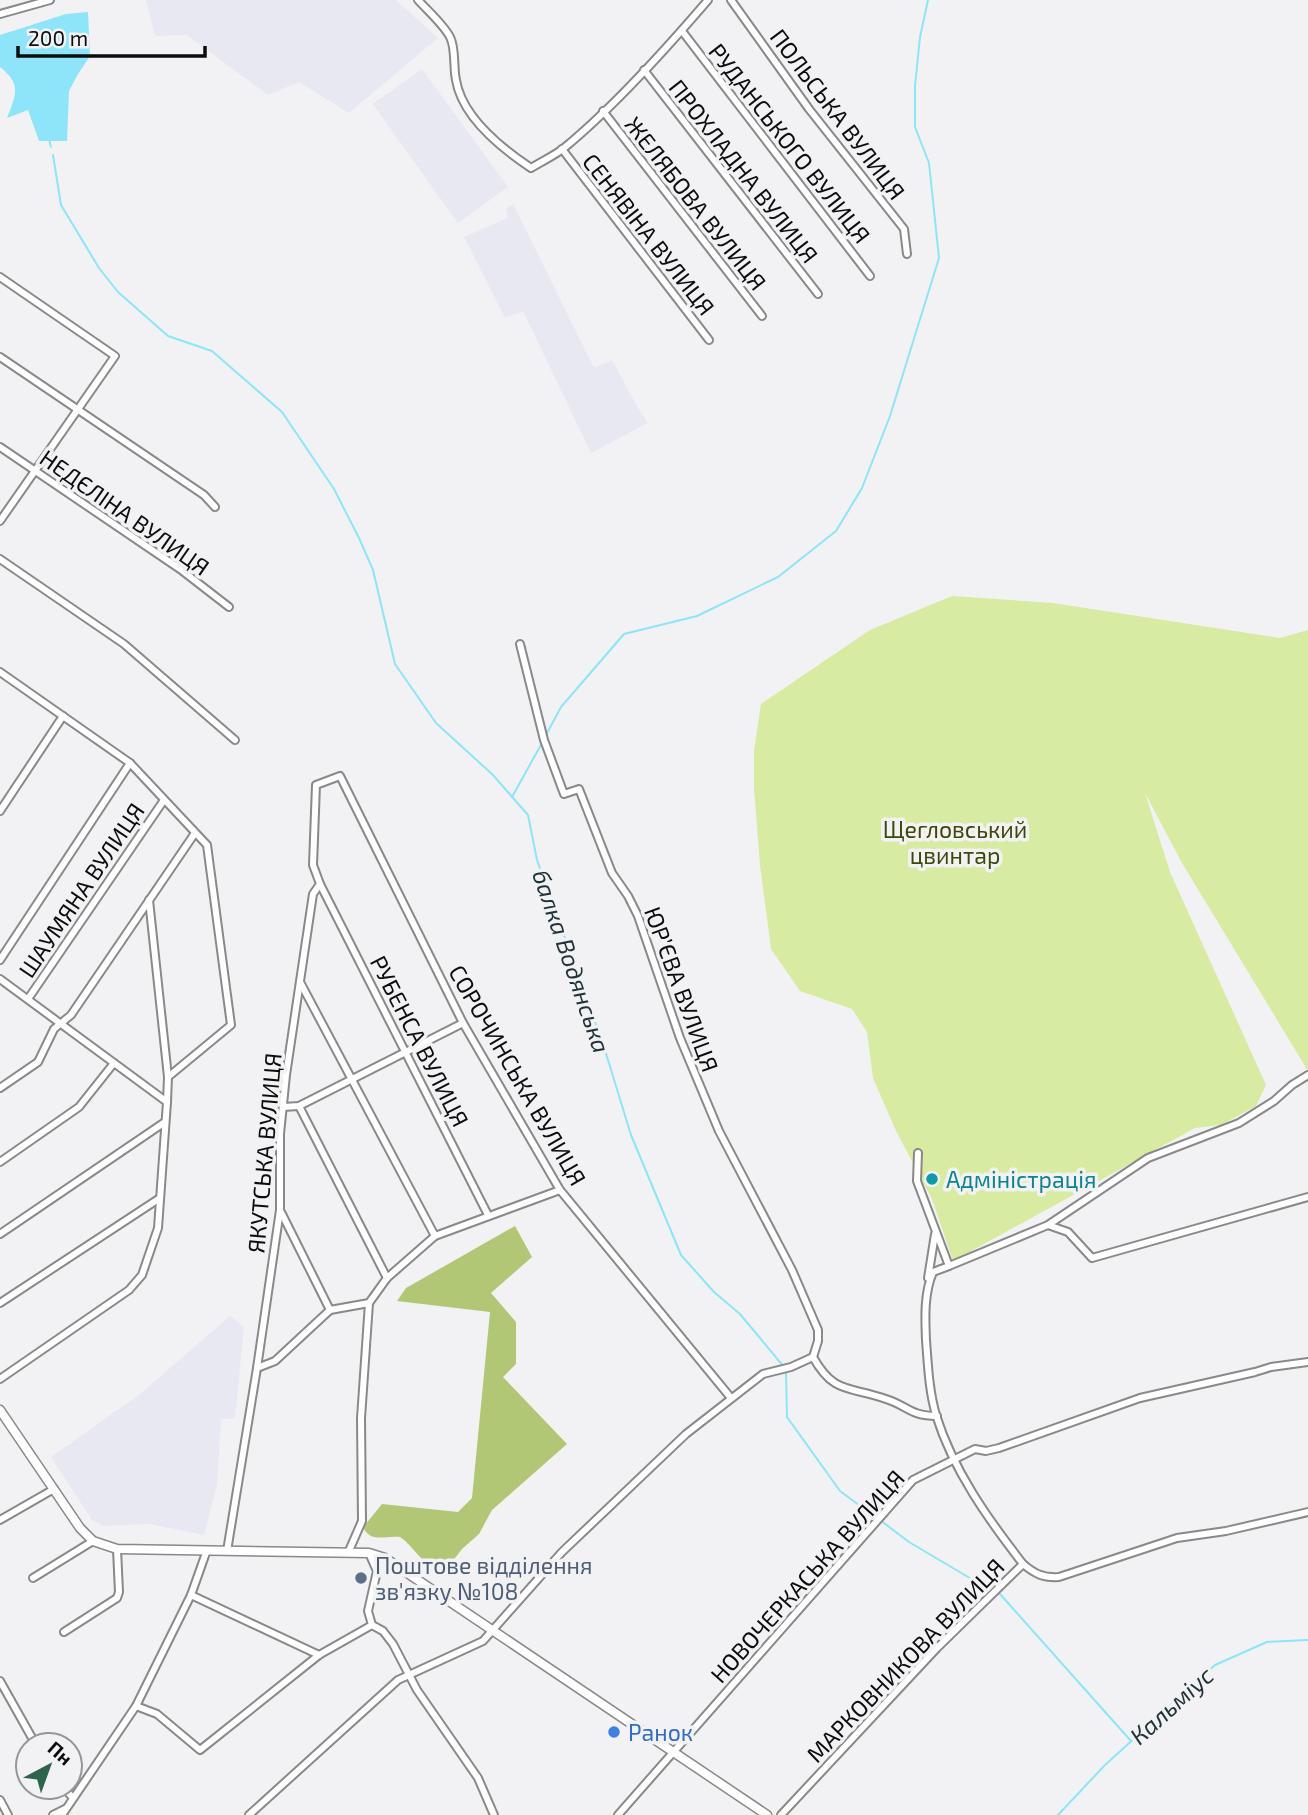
<svg xmlns="http://www.w3.org/2000/svg" width="1308" height="1815" font-family="'Exo 2',sans-serif">
<rect width="100%" height="100%" fill="#f2f2f4"/>
<g fill="#e7e8f2">
<polygon points="146,0 396,0 438,38 349,113 299,82 268,95 187,35 155,36"/>
<polygon points="422,69 508,187 458,223 373,104"/>
<polygon points="513,204 594,368 612,360 639,410 648,423 591,453 523,311 505,318 464,237 508,218 506,208"/>
<polygon points="230,1316 244,1327 235,1418 221,1419 217,1485 204,1535 150,1524 103,1526 92,1520 51,1457 139,1395"/>
</g>
<polygon fill="#d7eba2" points="952,596 1053,603 1280,638 1308,630 1308,1071 1182,863 1145,793 1170,872 1266,1085 1256,1106 1221,1125 1195,1128 953,1261 932,1199 896,1131 873,1078 867,1032 852,1009 800,991 771,949 760,865 754,789 754,751 761,704 870,630"/>
<path fill="#b2c775" d="M 515,1226 L 532,1257 L 491,1293 L 516,1322 L 516,1364 L 503,1377 L 567,1444 L 492,1510 L 479,1534 L 462,1549 L 455,1558 L 441,1568 C 421,1566 415,1547 400,1537 C 386,1535 372,1543 364,1529 L 365,1525 L 382,1504 L 458,1512 L 472,1498 L 490,1312 L 397,1301 L 406,1288 Z"/>
<path fill="#8ee4f8" d="M 88,12 L 90,56 L 78,74 L 69,91 L 67,141 L 39,141 L 28,110 L 7,118 C 16,95 22,84 0,67 L 0,35 L 66,14 Z"/>
<g fill="none" stroke-linecap="round" stroke-linejoin="round">
<g stroke="#8ee4f8" stroke-width="2">
<polyline points="49,140 51,147"/>
<polyline points="53,155 61,205 99,268 118,292 168,336 212,351 282,412 334,489 359,538 373,570 395,664 436,723 493,775 528,815 537,860 604,1047 631,1135 681,1255 714,1292 740,1314 784,1367"/>
<polyline points="546,735 561,707 624,634 697,616 778,577 836,531 862,488 890,416 939,258 929,163 915,127 915,86 920,37 928,0"/>
<polyline points="512,797 542,743"/>
<polyline points="786,1372 787,1417 840,1491 875,1517"/>
<polyline points="880,1520 909,1542 990,1590"/>
<polyline points="995,1592 1000,1594 1131,1741"/>
<polyline points="1058,1815 1105,1765 1215,1665 1267,1642 1308,1640"/>
</g>
<g stroke="#89898b" stroke-width="10">
<g id="minor">
<path d="M 418,0 C 428,11 443,24 450,37 C 456,48 453,67 456,80 C 462,117 501,148 531,168 C 542,161 554,156 564,148 C 614,107 666,49 708,0"/>
<polyline points="731,0 809,109 904,229 907,254"/>
<polyline points="0,14 50,0"/>
<polyline points="682,31 870,276"/>
<polyline points="644,70 818,294"/>
<polyline points="603,111 762,316"/>
<polyline points="562,149 709,340"/>
<polyline points="0,277 115,356 0,521"/>
<polyline points="0,357 204,495 215,507"/>
<polyline points="0,447 180,569 229,607"/>
<polyline points="0,559 124,644 235,740"/>
<polyline points="520,644 544,740 564,794 579,789 612,873 628,896 638,916 680,1038 719,1131 792,1270 818,1330 818,1341 813,1357"/>
<polyline points="0,672 130,763 207,845 231,1025 168,1077"/>
<polyline points="0,811 63,716"/>
<polyline points="320,884 488,1215"/>
<polyline points="0,960 130,763"/>
<polyline points="0,979 167,1102"/>
<polyline points="300,982 435,1236"/>
<polyline points="28,999 164,800"/>
<polyline points="0,1088 38,1062 54,1029 71,1015 195,833"/>
<polyline points="299,1106 387,1278"/>
<polyline points="283,1107 299,1106 463,1023"/>
<path d="M 918,1153 L 917,1181 L 949,1266 L 933,1272 C 924,1293 925,1317 926,1340 C 928,1366 929,1391 936,1415 C 953,1470 988,1519 1023,1564"/>
<polyline points="0,1162 79,1107 114,1063"/>
<polyline points="281,1212 330,1310"/>
<polyline points="1048,1225 1068,1232 1092,1258 1308,1197"/>
<polyline points="0,1234 165,1122"/>
<polyline points="949,1266 1048,1225 1148,1158 1239,1123 1274,1101 1292,1085 1308,1075"/>
<polyline points="928,1278 935,1234"/>
<polyline points="0,1303 160,1198"/>
<polyline points="257,1368 275,1361 330,1310 369,1303"/>
<polyline points="0,1379 129,1290 142,1275 158,1228 167,1102 168,1077 149,900"/>
<polyline points="0,1520 54,1489"/>
<polyline points="227,1551 257,1368 280,1210 280,1134 286,1075 313,894 320,884 313,865 316,785 340,776 463,1023 560,1190 731,1398"/>
<polyline points="348,1553 362,1521 361,1418 369,1303 387,1278 435,1236 560,1190"/>
<polyline points="369,1553 377,1571 368,1611 372,1625 383,1631 393,1644 417,1690 478,1778 494,1815"/>
<polyline points="33,1578 93,1541"/>
<polyline points="191,1595 319,1655"/>
<polyline points="64,1632 117,1598 119,1592 117,1549"/>
<polyline points="0,1681 36,1745"/>
<polyline points="136,1706 157,1714 200,1750 319,1655 372,1625"/>
<polyline points="63,1787 73,1798"/>
<polyline points="0,1800 8,1815"/>
<polyline points="53,1815 65,1809"/>
<polyline points="62,1815 136,1706 191,1595 207,1550"/>
<path d="M 249,1815 L 398,1680 L 483,1641 L 562,1552 L 686,1434 L 763,1374 L 791,1367 L 813,1357 C 834,1395 850,1386 886,1399 C 908,1406 910,1416 937,1416"/>
<polyline points="618,1815 913,1480 975,1449 986,1451 999,1448 1140,1398 1255,1372 1271,1367 1308,1362"/>
<path d="M 781,1815 L 937,1648 L 1023,1564 C 1035,1574 1043,1578 1059,1577 L 1177,1538 L 1226,1531 L 1308,1512"/>
</g>
</g>
<g stroke="#89898b" stroke-width="11">
<polyline id="tertiary" points="0,1410 80,1528 93,1541 117,1549 369,1553 385,1558 767,1815"/>
</g>
<use href="#minor" stroke="#fff" stroke-width="6"/>
<use href="#tertiary" stroke="#fff" stroke-width="8"/>
</g>
<circle fill="#0f9aa8" stroke="#f2f2f4" stroke-width="2.5" cx="932" cy="1179" r="7"/>
<circle fill="#5c6f8a" stroke="#f2f2f4" stroke-width="2.5" cx="361" cy="1578" r="7"/>
<circle fill="#3f7fe0" stroke="#f2f2f4" stroke-width="2.5" cx="614" cy="1732" r="7"/>
<g text-anchor="middle" dominant-baseline="central" stroke-width="7" stroke-linejoin="round" paint-order="stroke">
<g font-size="23" fill="#0c0c0d" stroke="#f2f2f4">
<text transform="translate(838 114) rotate(53)">ПОЛЬСЬКА ВУЛИЦЯ</text>
<text transform="translate(790 143) rotate(52)">РУДАНСЬКОГО ВУЛИЦЯ</text>
<text transform="translate(744 171) rotate(52)">ПРОХЛАДНА ВУЛИЦЯ</text>
<text transform="translate(696 203) rotate(52)">ЖЕЛЯБОВА ВУЛИЦЯ</text>
<text transform="translate(649 234) rotate(52)">СЕНЯВІНА ВУЛИЦЯ</text>
<text transform="translate(125 512) rotate(35)">НЕДЄЛІНА ВУЛИЦЯ</text>
<text transform="translate(81 890) rotate(-56)">ШАУМЯНА ВУЛИЦЯ</text>
<text transform="translate(682 989) rotate(70)">ЮР’ЄВА ВУЛИЦЯ</text>
<text transform="translate(420 1041) rotate(63)">РУБЕНСА ВУЛИЦЯ</text>
<text transform="translate(518 1075) rotate(60)">СОРОЧИНСЬКА ВУЛИЦЯ</text>
<text transform="translate(264 1153) rotate(-85)">ЯКУТСЬКА ВУЛИЦЯ</text>
<text transform="translate(807 1576) rotate(-48)">НОВОЧЕРКАСЬКА ВУЛИЦЯ</text>
<text transform="translate(905 1660) rotate(-46)">МАРКОВНИКОВА ВУЛИЦЯ</text>
</g>
<g font-size="23" fill="#3b4809" stroke="#f2f2f4">
<text x="955" y="829">Щегловський<tspan x="955" dy="26">цвинтар</tspan></text>
</g>
<g font-size="23" fill="#0d838f" stroke="#f2f2f4" text-anchor="start">
<text x="946" y="1179">Адміністрація</text>
</g>
<g font-size="23" fill="#4e5e75" stroke="#f2f2f4" text-anchor="start">
<text x="375" y="1565">Поштове відділення<tspan x="375" dy="26">зв'язку №108</tspan></text>
</g>
<g font-size="23" fill="#366cbe" stroke="#f2f2f4" text-anchor="start">
<text x="628" y="1732">Ранок</text>
</g>
<g font-size="24" font-style="italic" fill="#1f3338" stroke="#f2f2f4">
<text transform="translate(572 961) rotate(71)">балка Водянська</text>
<text transform="translate(1171 1705) rotate(-42)">Кальміус</text>
</g>
</g>
<g transform="translate(49 1766) rotate(41)"><circle r="33" fill="#f2f2f4" stroke="#969698" stroke-width="2"/>
<path d="M0-5L12 26L0 18L-12 26Z" fill="#2c644c"/>
<text y="-10" font-size="19" font-weight="bold" text-anchor="middle" fill="#0c0c0d">Пн</text>
</g>
<path d="M18 46v10h187v-10" fill="none" stroke="#0c0c0d" stroke-width="3.5"/>
<text x="28" y="46" font-size="21" fill="#0c0c0d" stroke="#f2f2f4" stroke-width="5" paint-order="stroke">200 m</text>
</svg>
